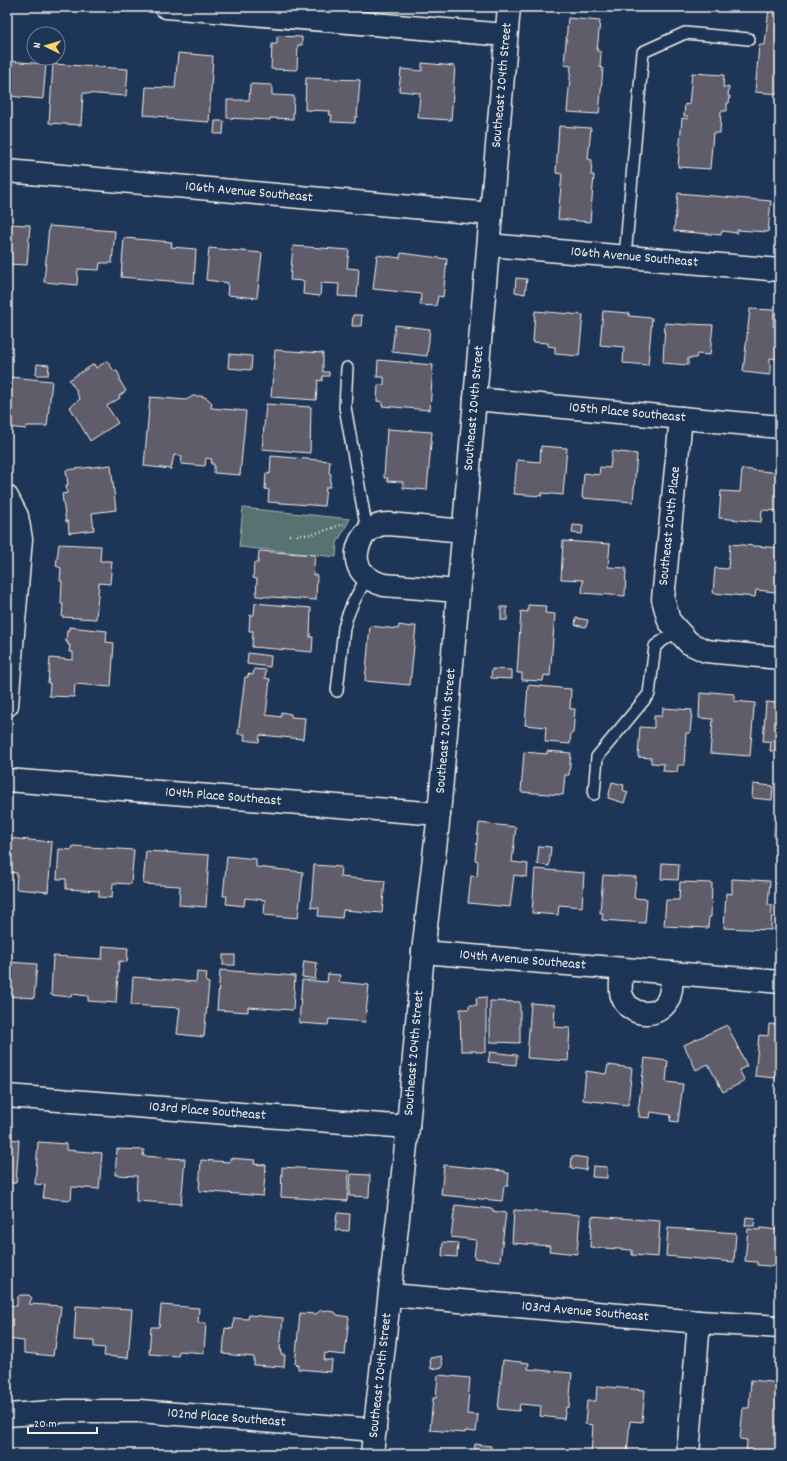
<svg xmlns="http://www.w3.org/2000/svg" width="787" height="1461" font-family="Dekko,sans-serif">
<rect width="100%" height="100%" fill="#1d3557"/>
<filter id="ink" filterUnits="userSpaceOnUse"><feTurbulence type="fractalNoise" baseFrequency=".025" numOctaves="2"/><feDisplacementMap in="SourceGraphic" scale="8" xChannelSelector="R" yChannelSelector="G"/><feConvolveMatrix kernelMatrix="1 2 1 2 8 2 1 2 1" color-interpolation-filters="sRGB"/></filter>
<g filter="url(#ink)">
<polygon fill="#567371" stroke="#a5b2ac" points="243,508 350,519 337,543 336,557 239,547"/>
<g fill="#605d6a" stroke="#f4f1e8">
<polygon points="586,7 632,7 632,11"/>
<polygon points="769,7 780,7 780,94 755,92 759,45 765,45"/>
<polygon points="568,18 600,21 597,51 601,52 600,67 603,68 599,114 567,112 571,66 564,65"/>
<polygon points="277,36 302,37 302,45 298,45 297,70 271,69 272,44 277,44"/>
<polygon points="178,53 213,56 209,122 167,119 167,117 144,115 146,87 175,88"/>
<polygon points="7,61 46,64 43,99 7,96"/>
<polygon points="422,63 455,66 451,120 418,118 420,93 399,91 401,69 422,71"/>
<polygon points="53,64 128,69 126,96 83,93 81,125 49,123"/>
<polygon points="692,73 724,75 723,87 729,87 728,96 730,96 729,103 727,103 727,111 721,111 720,133 713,133 710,169 678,167 682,118 688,119 688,116 684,116 685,104 689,105"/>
<polygon points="306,78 360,80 357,117 355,117 355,123 331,122 332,115 329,115 330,111 305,110"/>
<polygon points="250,84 272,85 272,95 294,96 293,119 270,118 270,120 227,118 227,100 249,100"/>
<polygon points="215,121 224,121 223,134 214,134"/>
<polygon points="559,126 591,128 588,159 592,160 591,175 594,175 590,222 558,219 562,174 556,173"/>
<polygon points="678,193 771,201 768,232 737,230 737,233 722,231 721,235 674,231"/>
<polygon points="7,224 30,225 27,265 7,264"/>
<polygon points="49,226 115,231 112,263 100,263 99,270 78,269 77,285 44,282"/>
<polygon points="124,238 172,242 171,247 196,249 194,283 121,277"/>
<polygon points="293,246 349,250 347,268 359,269 357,297 338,296 339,284 321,283 320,296 303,294 304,281 290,280"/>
<polygon points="209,248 262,253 257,298 227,295 228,283 206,280"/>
<polygon points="401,253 447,259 443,297 438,296 436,306 420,305 421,294 373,289 377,255 400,258"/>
<polygon points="516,278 527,279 525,294 515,292"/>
<polygon points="750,309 774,310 773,326 780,326 780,359 770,358 770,375 743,372"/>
<polygon points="535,311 583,315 579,356 555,354 555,347 548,346 548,343 533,342"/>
<polygon points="603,311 629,313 629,316 652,318 648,365 623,363 624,347 600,345"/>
<polygon points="353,315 362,315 361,326 352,326"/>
<polygon points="665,323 688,325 689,324 713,325 710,355 697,354 696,358 688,358 688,365 663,363"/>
<polygon points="395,325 430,329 427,356 392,352"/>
<polygon points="275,350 323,353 323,372 329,372 329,376 323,376 322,381 318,380 316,400 271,397"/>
<polygon points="229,354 252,356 251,370 228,368"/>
<polygon points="378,360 433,365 430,410 382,406 382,402 377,401 378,385 384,385 384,377 377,377"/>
<polygon points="107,361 114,371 117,371 120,377 120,381 126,391 119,396 120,398 107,406 118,423 90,441 70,407 80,399 76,392 77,391 69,380 94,364 96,368"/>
<polygon points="37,364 49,365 48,375 36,375"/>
<polygon points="10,377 52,381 47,426 27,426 26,429 7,427 7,408"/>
<polygon points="193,396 201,396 207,398 212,403 211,408 246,411 240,475 214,473 214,464 211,464 212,459 206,458 205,466 181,464 182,456 174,455 171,469 144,466 150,397 186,400"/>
<polygon points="266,404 311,407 310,453 262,449"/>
<polygon points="387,429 432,432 427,490 403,488 403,482 387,481 388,478 384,478"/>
<polygon points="541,446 567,448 563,495 542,493 542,496 514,494 517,460 540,462"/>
<polygon points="612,451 637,454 633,502 582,498 584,473 599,475 600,467 610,468"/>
<polygon points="271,456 330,461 329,473 331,474 330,487 326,487 324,506 268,502 269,490 265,489 266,473 270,474"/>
<polygon points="111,465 116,510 92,513 94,530 69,533 68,521 66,522 62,494 67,493 66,485 68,485 66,470"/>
<polygon points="742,469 780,473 780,511 762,510 761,522 719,518 721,491 740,492"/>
<polygon points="573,525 583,526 582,534 572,533"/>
<polygon points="563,541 610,544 608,567 626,568 625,596 582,593 583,580 561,579"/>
<polygon points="59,544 101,546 100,561 112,561 110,584 99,583 96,619 62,617 63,604 61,604 62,581 60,581 61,568 56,566"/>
<polygon points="730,544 780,548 779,580 777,580 776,592 756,590 755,597 713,593 715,568 728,569"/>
<polygon points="259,551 315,555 313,575 317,575 316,600 256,596 257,579 253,578 254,563 258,563"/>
<polygon points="255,603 311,608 310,637 313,637 312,652 252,647 253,631 249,631 250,615 254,615"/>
<polygon points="528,605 546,606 545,613 555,614 550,676 544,675 543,681 522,680 522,673 517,673 521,611 528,612"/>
<rect x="501" y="607" width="6" height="13"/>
<polygon points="576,618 588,620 586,627 575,625"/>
<polygon points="399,625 411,627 411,626 416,626 410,685 365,681 370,626 398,629"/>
<polygon points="69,627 107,631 106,642 114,643 111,687 75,684 74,697 49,696 50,683 48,683 50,658 73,660 73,652 69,652 70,645 68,645 68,642 66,642 67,630 69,630"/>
<polygon points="248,653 271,656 270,667 247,664"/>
<polygon points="254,669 266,670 265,678 270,679 266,715 281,717 281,712 291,714 291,717 305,718 303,739 260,735 259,742 244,740 245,734 238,734 245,677 248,677 248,674 253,675"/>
<polygon points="492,669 512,670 512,679 491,678"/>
<polygon points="528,685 571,689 570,709 575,709 573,733 571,733 570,744 545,742 546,727 525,725"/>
<polygon points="711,692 734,694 734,701 755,703 755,707 754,707 750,756 710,753 713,719 699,718 700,693 711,694"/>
<polygon points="766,702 780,703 780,742 763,741"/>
<polygon points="663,708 692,710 690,733 686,733 684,765 678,765 677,772 663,771 664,764 651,763 651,758 638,757 640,727 654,728 654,716 662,716"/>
<polygon points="771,741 779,742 779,751 770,751"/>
<polygon points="547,751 571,753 569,775 565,775 563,795 521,792 524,752 547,754"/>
<polygon points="612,782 624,785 623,790 628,792 624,803 608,798"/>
<polygon points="753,784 773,786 772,800 752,798"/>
<polygon points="479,823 516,827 512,862 528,864 527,877 514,875 510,907 468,903 471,876 477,877 478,861 475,860"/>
<polygon points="775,826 780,827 780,836 774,835"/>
<polygon points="7,838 52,842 48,892 16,889 17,873 7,872"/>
<polygon points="73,846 134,850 131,884 113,883 112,898 99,897 99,891 66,889 66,879 57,879 59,849 72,850"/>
<polygon points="539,846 551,847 549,866 537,864"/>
<polygon points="146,851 209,855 206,907 179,905 180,886 143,884"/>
<polygon points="227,856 256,859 256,867 303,872 298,918 264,915 265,900 245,898 244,906 226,904 227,896 223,896"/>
<polygon points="662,863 679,864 678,880 661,879"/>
<polygon points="314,865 341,867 340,877 385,881 382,913 343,910 342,918 318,916 319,908 311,907"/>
<polygon points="535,869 584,873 582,907 559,905 558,915 532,913"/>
<polygon points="603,875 636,877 634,898 647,899 645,923 602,920 603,913 600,913"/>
<polygon points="732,879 770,881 768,905 772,905 771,930 724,928 726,893 732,894"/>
<polygon points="680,882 712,883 711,917 709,917 708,928 664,926 666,900 679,900"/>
<polygon points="103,946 128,948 127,962 119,961 116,1003 88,1001 88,996 72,994 71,997 51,995 53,956 102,959"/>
<rect x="223" y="955" width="12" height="10"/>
<polygon points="304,961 317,963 315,979 302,977"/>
<polygon points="7,962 37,964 34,998 7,996"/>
<polygon points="220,970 295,976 293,1010 248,1007 248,1012 217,1010"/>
<polygon points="197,972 207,973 206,982 209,983 204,1037 177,1034 180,1008 131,1005 133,977 196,982"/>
<polygon points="328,974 340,975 339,982 369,985 365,1022 329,1019 328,1025 299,1023 302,980 327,982"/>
<polygon points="486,997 486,1052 476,1052 476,1051 461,1051 460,1009 469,1009 469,1005 477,1005 476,998"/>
<polygon points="490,1001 520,1002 520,1043 490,1042"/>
<polygon points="531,1003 555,1005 554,1027 570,1028 568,1061 527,1058"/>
<polygon points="769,1024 780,1025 780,1064 778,1063 776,1078 755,1076 759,1035 768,1036"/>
<polygon points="727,1025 747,1066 739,1070 745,1081 723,1092 708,1064 696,1070 684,1045"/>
<polygon points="490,1052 517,1055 516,1065 488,1062"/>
<polygon points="645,1058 668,1061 666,1082 683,1084 678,1122 670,1121 671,1115 651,1112 650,1118 639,1117 639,1111 638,1111"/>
<polygon points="608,1065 632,1068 628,1105 583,1100 586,1071 606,1074"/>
<polygon points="7,1139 19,1140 16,1183 7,1183"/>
<polygon points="38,1142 66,1144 66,1150 102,1153 99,1189 72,1187 71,1200 43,1198 45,1185 35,1184"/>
<polygon points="117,1149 144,1150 143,1156 185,1159 181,1204 136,1201 137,1176 115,1175"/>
<polygon points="572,1156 587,1158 586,1170 571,1168"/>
<polygon points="230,1158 255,1160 254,1164 266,1165 263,1196 199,1191 201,1160 230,1162"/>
<polygon points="444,1165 505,1171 505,1173 509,1173 508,1186 504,1186 502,1201 441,1195"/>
<polygon points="593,1166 607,1167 607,1178 592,1177"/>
<polygon points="282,1167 349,1171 347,1201 281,1197"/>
<polygon points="351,1174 370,1175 369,1197 349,1196"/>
<polygon points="455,1205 493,1209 493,1211 506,1213 500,1261 474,1258 476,1240 451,1237"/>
<polygon points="514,1210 580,1215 577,1254 549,1251 550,1246 512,1243"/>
<polygon points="337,1213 350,1214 349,1231 335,1230"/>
<polygon points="592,1216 660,1221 658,1257 632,1255 632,1250 590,1247"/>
<polygon points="746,1217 755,1218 754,1226 745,1226"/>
<polygon points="668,1228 736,1233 734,1262 666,1256"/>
<polygon points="760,1228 780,1230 780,1267 757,1265 757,1262 745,1261 748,1229 760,1230"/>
<polygon points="443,1242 458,1243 457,1257 442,1256"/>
<polygon points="20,1295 29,1295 32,1298 29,1304 61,1306 58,1333 57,1333 55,1349 54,1349 53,1356 24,1353 24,1341 7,1339 7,1305 17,1306 17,1298"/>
<polygon points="161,1305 199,1308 198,1323 206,1323 204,1353 179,1351 178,1356 149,1354 151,1327 159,1327"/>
<polygon points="76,1306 132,1309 128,1358 104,1356 105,1348 94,1347 94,1341 74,1340"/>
<polygon points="321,1310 335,1312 337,1315 349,1317 345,1355 325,1353 324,1360 332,1360 331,1372 298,1369 298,1365 295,1364 300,1313 316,1314"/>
<polygon points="249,1315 283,1318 280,1350 282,1350 281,1355 285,1355 284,1367 254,1365 254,1357 223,1354 225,1328 233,1329 234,1318 248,1319"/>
<polygon points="441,1356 443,1367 431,1369 430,1358"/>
<polygon points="503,1360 529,1363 528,1369 572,1373 569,1407 566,1407 564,1419 540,1416 541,1406 520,1404 519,1411 498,1409"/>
<polygon points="438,1375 470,1378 467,1414 478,1415 476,1432 465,1431 465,1433 430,1430 433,1398 436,1398"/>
<polygon points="751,1380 780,1383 780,1419 777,1454 746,1454 747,1440 740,1439 743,1408 749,1408"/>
<polygon points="597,1386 645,1390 642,1422 630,1421 627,1454 591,1454 593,1425 585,1424 587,1401 596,1401"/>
<polygon points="475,1444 491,1446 490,1454 474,1454"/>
</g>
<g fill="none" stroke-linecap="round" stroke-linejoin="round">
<g stroke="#f4f1e8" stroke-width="14">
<g id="lane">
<polyline points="625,257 643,52 685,33 749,39"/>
<polyline points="347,368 345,407 367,531"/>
<path d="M 337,691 L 344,628 C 348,609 358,594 367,577"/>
<polyline points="594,794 597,757 649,694 655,646 678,630"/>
</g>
</g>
<g stroke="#f4f1e8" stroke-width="25">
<g id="street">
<polyline points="166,7 506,35"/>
<path id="s1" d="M 7,171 L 491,214"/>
<path id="s2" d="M 489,245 L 780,270"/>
<path id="s3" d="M 475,399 L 780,427"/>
<polyline points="681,418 663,599 669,621 689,643 706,651 780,658"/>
<polyline points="7,497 17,516 21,539 7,705"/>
<path d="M 458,591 L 384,585 C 377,583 371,581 365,575 C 349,561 358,533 377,526 C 381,524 385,524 389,524 L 464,531"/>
<path id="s4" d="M 7,780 L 439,814"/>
<path id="s5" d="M 423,952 L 780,982"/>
<path d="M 622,969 C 622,977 619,988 622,996 C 629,1017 658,1019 668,1000 C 672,992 672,981 672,973"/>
<path id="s6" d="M 7,1096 L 408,1127"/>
<path id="s7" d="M 391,1295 L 699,1322 L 780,1327"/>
<path id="s8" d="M 7,1415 L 67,1411 L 139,1411 L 375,1430"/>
<path id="s9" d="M 372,1454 L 408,1127 L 423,952 L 439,814 L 509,7"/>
<polyline points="688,1454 699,1322"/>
</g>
</g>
<path stroke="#f4f1e8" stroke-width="2.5" stroke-dasharray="1 3" stroke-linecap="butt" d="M 289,535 C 313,536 321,532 343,524 L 344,524"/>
<use href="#lane" stroke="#1d3557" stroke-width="11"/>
<use href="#street" stroke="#1d3557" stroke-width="22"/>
</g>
</g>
<g text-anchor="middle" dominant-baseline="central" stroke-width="3" stroke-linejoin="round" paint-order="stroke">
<g font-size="14" fill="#f4f1e8" stroke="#1d3557">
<text stroke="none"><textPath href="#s9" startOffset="1375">Southeast 204th Street</textPath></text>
<text stroke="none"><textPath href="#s1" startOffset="243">106th Avenue Southeast</textPath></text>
<text stroke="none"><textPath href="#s2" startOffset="146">106th Avenue Southeast</textPath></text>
<text stroke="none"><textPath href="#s9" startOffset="1051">Southeast 204th Street</textPath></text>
<text stroke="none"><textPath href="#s3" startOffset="153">105th Place Southeast</textPath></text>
<text transform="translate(670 526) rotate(-84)">Southeast 204th Place</text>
<text stroke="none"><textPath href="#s9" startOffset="727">Southeast 204th Street</textPath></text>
<text stroke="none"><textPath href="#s4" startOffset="217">104th Place Southeast</textPath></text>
<text stroke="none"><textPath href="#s5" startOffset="100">104th Avenue Southeast</textPath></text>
<text stroke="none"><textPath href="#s9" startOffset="403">Southeast 204th Street</textPath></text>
<text stroke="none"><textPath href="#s6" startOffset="201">103rd Place Southeast</textPath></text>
<text stroke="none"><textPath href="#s7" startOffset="195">103rd Avenue Southeast</textPath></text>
<text stroke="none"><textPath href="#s9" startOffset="79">Southeast 204th Street</textPath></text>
<text stroke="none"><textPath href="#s8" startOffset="220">102nd Place Southeast</textPath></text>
</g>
</g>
<rect width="787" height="1461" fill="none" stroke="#1d3557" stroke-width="24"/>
<rect x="12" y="12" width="763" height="1437" fill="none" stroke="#f4f1e8" stroke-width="1.5" filter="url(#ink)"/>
<g transform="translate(46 46) rotate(275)"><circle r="19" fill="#1d3557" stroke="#738091"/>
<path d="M0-3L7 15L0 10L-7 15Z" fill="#ffd166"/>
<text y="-6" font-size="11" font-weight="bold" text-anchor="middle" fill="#f4f1e8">N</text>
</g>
<path d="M28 1427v6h69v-6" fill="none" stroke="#f4f1e8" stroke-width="2"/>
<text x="34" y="1427" font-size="12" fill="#f4f1e8" stroke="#1d3557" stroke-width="3" paint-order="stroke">20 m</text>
</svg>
